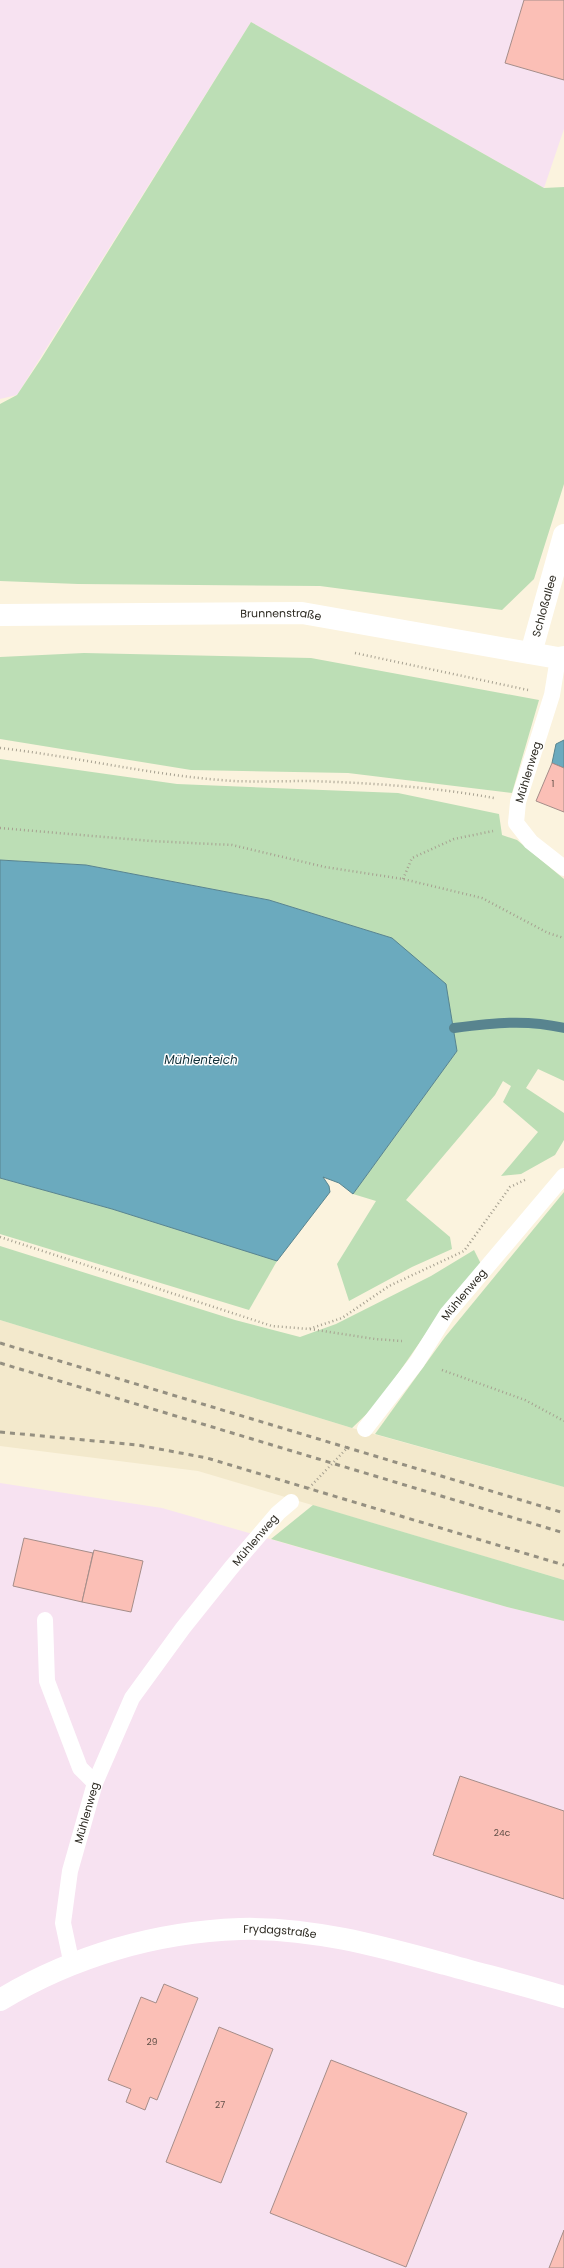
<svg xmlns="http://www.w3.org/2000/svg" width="564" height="2268" font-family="Poppins,sans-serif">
<rect width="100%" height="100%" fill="#fbf3de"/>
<polygon fill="#f3e9cc" points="0,1320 352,1428 564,1487 564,1580 198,1471 0,1446"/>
<g fill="#f7e2f1">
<polygon points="0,0 564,0 564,129 544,188 251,22 17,395 0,399"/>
<polygon points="0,1483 162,1508 507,1607 564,1621 564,2268 0,2268"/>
</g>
<g fill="#bcdeb5">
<polygon points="251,22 544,188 564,187 564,484 534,579 502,610 320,586 78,584 0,581 0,404 17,395 41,359"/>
<polygon points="84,653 311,658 539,700 512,793 348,773 191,770 0,739 0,657"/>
<polygon points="0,759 177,784 398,793 499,814 502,835 517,840 564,879 564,1081 538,1069 526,1088 564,1113 564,1140 555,1155 521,1174 501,1176 538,1132 503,1102 511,1086 503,1081 495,1095 406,1200 450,1237 452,1249 412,1267 349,1301 337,1264 376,1201 353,1194 457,1051 392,938 269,900 86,865 0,860"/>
<polygon points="0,1178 112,1209 277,1261 249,1310 0,1234"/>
<polygon points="564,1192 564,1487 375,1434 445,1337"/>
<polygon points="0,1246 235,1320 300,1337 336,1324 431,1276 474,1250 482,1266 445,1306 377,1404 352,1428 0,1320"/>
<polygon points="313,1505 564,1580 564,1621 507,1607 271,1539"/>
</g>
<g fill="#6baabe" stroke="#58848f">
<polygon points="564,740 564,768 552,763 556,744"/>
<polygon points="0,860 86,865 269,900 392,938 446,984 457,1051 353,1194 339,1183 323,1177 329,1186 330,1192 277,1261 112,1209 0,1178"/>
</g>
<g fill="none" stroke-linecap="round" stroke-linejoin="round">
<path stroke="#58848f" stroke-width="10" d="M 454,1028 C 493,1023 526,1019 564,1028"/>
</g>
<g fill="#fbbfb6" stroke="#a58d89">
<polygon points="524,0 564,0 564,80 505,63"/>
<polygon points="552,763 564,768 564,812 536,801"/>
<polygon points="24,1538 93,1553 82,1602 13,1586"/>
<polygon points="94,1550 143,1561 131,1612 82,1602"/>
<polygon points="460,1776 564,1811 564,1899 433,1855"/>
<polygon points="164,1984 198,1998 157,2100 150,2097 145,2110 126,2102 131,2089 108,2080 141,1997 156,2003"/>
<polygon points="219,2027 273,2049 221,2183 166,2162"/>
<polygon points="331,2060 467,2113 406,2267 270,2213"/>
<polygon points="564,2230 564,2268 549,2268"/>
</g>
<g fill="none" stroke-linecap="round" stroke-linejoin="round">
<g stroke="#a6a090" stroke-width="2.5" stroke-dasharray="1 3" stroke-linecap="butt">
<polyline points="355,653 528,690"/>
<path d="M 0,748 C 79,757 154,776 234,781 C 259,782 285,781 310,781 C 371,783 434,787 494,798"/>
<polyline points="0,828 151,841 232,845 325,867 403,879 482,898 548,933 564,938"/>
<polyline points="403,879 412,858 454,839 493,831"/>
<polyline points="0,1237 272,1326 309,1329 342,1318 389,1286 464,1251 510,1187 527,1179"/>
<polyline points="310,1329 375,1339 402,1341"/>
<polyline points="442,1370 525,1400 564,1421"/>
<polyline points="309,1488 349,1446"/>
</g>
<g stroke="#fff" stroke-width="16">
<polyline points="558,658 552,695 518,802 516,823 531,842 564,868"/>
<path id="s1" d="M 365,1429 L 417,1362 L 447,1314 L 564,1176"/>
<polyline points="45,1620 47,1681 80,1768 95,1783"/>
<path id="s2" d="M 72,1965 L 63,1923 L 70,1871 L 95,1783 L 132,1698 L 183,1628 L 231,1568 L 278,1513 L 291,1502"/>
</g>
<g stroke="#fff" stroke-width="22">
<path id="s3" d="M 531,653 L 564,535"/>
<path id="s4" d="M 0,2000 C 73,1956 156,1932 240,1929 C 310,1927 379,1946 445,1964 C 484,1975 525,1985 564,1997"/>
</g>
<path stroke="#fff" stroke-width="22" id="s5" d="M 0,615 L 302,613 L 558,658 L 564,657"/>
<g stroke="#959081" stroke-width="3" stroke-dasharray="5 5" stroke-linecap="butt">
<polyline points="0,1343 564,1513"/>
<polyline points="0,1363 564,1533"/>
<polyline points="0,1432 138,1445 207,1458 564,1565"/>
</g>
</g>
<g text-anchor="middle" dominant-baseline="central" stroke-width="3" stroke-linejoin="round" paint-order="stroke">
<g font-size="9" fill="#604f47">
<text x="553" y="784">1</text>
<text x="502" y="1833">24c</text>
<text x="152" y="2042">29</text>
<text x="220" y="2105">27</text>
</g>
<g font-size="11" fill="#2d2a22" stroke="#fff">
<text stroke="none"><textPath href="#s3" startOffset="49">Schloßallee</textPath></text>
<text stroke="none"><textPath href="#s5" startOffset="281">Brunnenstraße</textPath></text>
<text transform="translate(528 772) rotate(-73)">Mühlenweg</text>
<text stroke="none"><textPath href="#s1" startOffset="167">Mühlenweg</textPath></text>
<text stroke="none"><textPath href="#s2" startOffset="480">Mühlenweg</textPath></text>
<text stroke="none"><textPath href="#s2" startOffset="156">Mühlenweg</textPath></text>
<text stroke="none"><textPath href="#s4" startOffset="293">Frydagstraße</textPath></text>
</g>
<g font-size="12" font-style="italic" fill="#11313a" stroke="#fff">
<text x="201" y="1059">Mühlenteich</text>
</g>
</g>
</svg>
